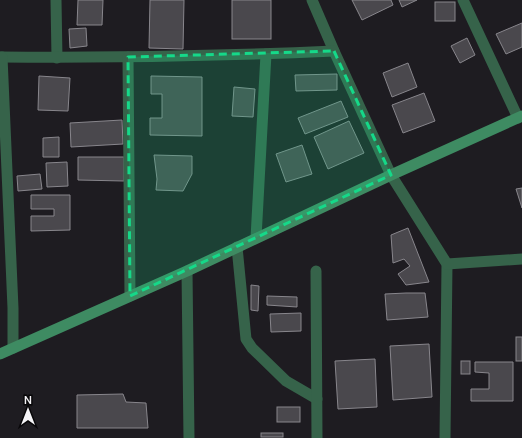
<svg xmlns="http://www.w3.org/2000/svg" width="522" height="438" font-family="Manrope,sans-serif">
<rect width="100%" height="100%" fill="#1e1c21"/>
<g fill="#4a484d" stroke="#88868c">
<polygon points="78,0 103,0 102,25 77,25"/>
<polygon points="150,0 184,0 183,49 149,48"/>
<rect x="232" y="0" width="39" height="39"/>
<polygon points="352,0 391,0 393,5 362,20"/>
<polygon points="399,0 417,0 402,7"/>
<rect x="435" y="2" width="20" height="19"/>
<polygon points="522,23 522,47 506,54 496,34"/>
<polygon points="86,28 87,46 70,48 69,29"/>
<polygon points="467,38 475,55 460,63 451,46"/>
<polygon points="408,63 417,87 392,97 383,73"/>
<polygon points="337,74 337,90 296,91 295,75"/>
<polygon points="39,76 70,78 68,111 38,110"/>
<polygon points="151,76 202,77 202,136 150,135 150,118 162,118 162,94 151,94"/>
<polygon points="234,87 255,89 253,117 232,116"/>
<polygon points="424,93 435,121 403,133 392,105"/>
<polygon points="341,101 348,117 305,134 298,118"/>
<polygon points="122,120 123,144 71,147 70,123"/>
<polygon points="349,121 364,153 328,169 314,137"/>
<polygon points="59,137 59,157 43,157 43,138"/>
<polygon points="302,145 312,174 286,182 276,154"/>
<polygon points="154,155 192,156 192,174 183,191 156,190 157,179"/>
<polygon points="78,157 124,157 124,181 78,180"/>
<polygon points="67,162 68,186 47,187 46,163"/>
<polygon points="40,174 42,189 18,191 17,176"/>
<polygon points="522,188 522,208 516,189"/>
<polygon points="31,195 70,195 70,230 31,231 31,216 54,216 54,209 31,209"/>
<polygon points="408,228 429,282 406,285 398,274 410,266 404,259 393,263 391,235"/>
<polygon points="251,285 259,286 258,311 251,310"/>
<polygon points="406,293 425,293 428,317 387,320 385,294"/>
<polygon points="267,296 297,297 297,307 267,305"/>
<polygon points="301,313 301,331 271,332 270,314"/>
<rect x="516" y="337" width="6" height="24"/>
<polygon points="429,344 432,397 393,400 390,346"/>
<polygon points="375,359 377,407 338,409 335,361"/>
<rect x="461" y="361" width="9" height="13"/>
<polygon points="475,362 513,362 513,401 471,401 471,389 489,389 489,373 475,372"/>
<polygon points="123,394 126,402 146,403 148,428 77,428 77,395"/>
<rect x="277" y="407" width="23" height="15"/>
<rect x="261" y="433" width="22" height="4"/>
</g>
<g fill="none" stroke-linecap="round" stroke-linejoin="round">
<g stroke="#36634a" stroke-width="11">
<polyline points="56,0 57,58"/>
<polyline points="312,0 334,51 391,175 447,264 445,438"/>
<polyline points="463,0 518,118"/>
<path d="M 0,57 C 111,58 223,56 334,51"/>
<polyline points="2,57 13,308 13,348"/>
<polyline points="128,57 130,296"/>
<polyline points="256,238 266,54"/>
<polyline points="237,247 246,339 252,348 286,381 317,399"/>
<polyline points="447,264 522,259"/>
<polyline points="187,271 189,438"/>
<polyline points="316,271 317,438"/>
</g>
<polyline stroke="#3e8b62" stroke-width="11" points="0,354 187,271 391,175 522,116"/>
</g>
<path fill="#15d989" fill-opacity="0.2" stroke="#15d989" stroke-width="3" stroke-dasharray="8 5" stroke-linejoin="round" d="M 334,51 L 391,175 L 130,296 L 128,57 Z"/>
<g transform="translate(28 410)" stroke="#080709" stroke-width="3" paint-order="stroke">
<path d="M0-3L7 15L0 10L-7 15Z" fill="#f5f4f7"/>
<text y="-6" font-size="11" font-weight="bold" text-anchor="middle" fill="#f5f4f7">N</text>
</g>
</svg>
